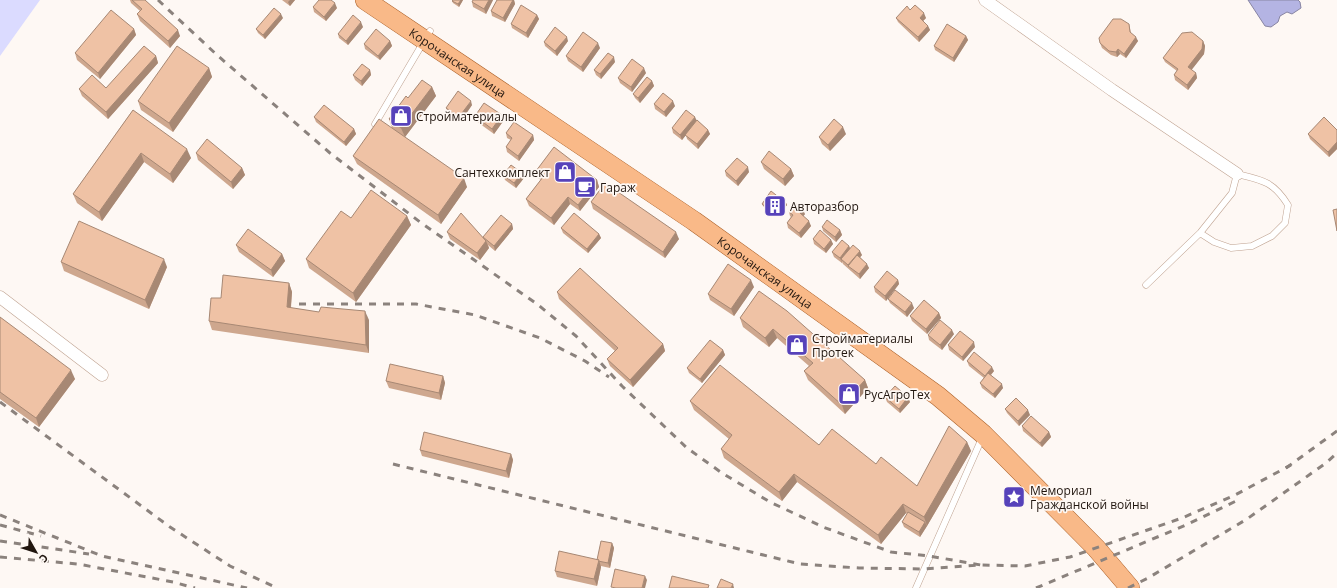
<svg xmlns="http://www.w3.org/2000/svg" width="1337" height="588" font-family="'Open Sans',sans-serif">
<rect width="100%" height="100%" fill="#fef8f4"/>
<polygon fill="#dbdbff" points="0,0 40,0 0,56"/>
<polygon fill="#b4b4e3" stroke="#8885a3" points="1248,0 1298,0 1300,2 1301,8 1292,14 1287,12 1280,16 1278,22 1271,27 1265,26"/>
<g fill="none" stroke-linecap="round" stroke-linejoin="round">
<g stroke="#bfa290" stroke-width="7">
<g id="service">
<polyline points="375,124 430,31"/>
<path d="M 1146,285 L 1200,233 L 1232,193 L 1237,174 C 1262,180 1273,181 1288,205 L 1285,223 L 1272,236 L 1252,246 L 1231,248 L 1214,242 L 1200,233"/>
<polyline points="916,588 982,438"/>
</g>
</g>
<g stroke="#bfa290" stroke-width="13">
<g id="minor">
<polyline points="985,0 1112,90 1237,174"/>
<polyline points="0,297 102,375"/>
</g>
</g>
<g stroke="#ab612a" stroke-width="20">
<g id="primary">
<path id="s1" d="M 365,0 L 694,221 L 938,396 L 983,434 L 1096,548 L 1130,588"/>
</g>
</g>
<use href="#service" stroke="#fff" stroke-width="6"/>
<use href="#minor" stroke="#fff" stroke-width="12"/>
<use href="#primary" stroke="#f9b988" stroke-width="19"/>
<g stroke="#8b827d" stroke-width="3" stroke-dasharray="7 7" stroke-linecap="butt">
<polyline points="158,0 217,55 330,153 420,222 537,304 576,336 622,386 687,448 722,473 770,502 823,527 891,552 929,556 981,565"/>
<polyline points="299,304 416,304 475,315 540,338 585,361 609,377"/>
<polyline points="0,402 170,527 230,566 277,588"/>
<polyline points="393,464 800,564 859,568 924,569 981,565 1025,566 1070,557 1182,518 1235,495 1291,465"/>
<polyline points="1286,468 1337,431"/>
<polyline points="0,515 102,556 247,588"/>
<polyline points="0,525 41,536"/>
<polyline points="0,541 89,554"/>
<polyline points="0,557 78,564 173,582 195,588"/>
<polyline points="1036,588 1186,525 1236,501"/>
<polyline points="1128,588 1148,578 1247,519 1326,463 1337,453"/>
</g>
</g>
<g fill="#cea78e">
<polygon points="130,0 145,0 180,36 170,48 140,21 137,14 140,11 131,3"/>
<polygon points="282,0 295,0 290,6"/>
<polygon points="463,0 459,7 453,3 452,1"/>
<polygon points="473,0 493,0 486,14 473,7 472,2"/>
<polygon points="497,0 514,0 515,4 505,22 492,16 491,11"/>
<polygon points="313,7 337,8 326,21 314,12"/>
<polygon points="910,10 926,18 923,21 928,26 930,30 919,42 898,22 896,18"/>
<polygon points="537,15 539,19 528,38 512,28 511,24"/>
<polygon points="283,18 265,39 258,33 256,29"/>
<polygon points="1129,24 1131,33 1138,41 1126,58 1120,54 1117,57 1111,55 1102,48 1100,43"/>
<polygon points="363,27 348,45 339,38 338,34"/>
<polygon points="134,29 136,35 100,79 77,60 75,53"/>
<polygon points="966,36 968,40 954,62 935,50 934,46"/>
<polygon points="390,41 392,46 380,60 365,49 364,44"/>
<polygon points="568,41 557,56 545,46 544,42"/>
<polygon points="1203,41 1205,46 1204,54 1191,70 1196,73 1197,78 1188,90 1175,80 1174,75 1177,71 1165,62 1163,58"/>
<polygon points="600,48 583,72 568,61 566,56"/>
<polygon points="156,56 158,63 108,119 82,96 79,89 106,88"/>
<polygon points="615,62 601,79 596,75 594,70"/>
<polygon points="209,68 212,77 173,132 141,110 138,101"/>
<polygon points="370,70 371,75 362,86 355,80 353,75"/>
<polygon points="646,73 632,92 620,83 618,78"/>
<polygon points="652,81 654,86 640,103 635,98 633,94"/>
<polygon points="432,87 436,96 405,137 467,187 441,224 357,164 353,156 392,128 389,119 408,98"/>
<polygon points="654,104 675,106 666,117 655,109"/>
<polygon points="472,105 461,121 448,112 446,108"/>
<polygon points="133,110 191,158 173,183 144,162 102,221 77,203 73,194"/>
<polygon points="502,115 504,120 494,134 476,121 475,116"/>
<polygon points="314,117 354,129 356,134 346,146 316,122"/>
<polygon points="697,121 708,130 710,134 698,149 687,139 686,135 682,140 673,133 672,128"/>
<polygon points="1337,130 1337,149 1329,157 1310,139 1308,134"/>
<polygon points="506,133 533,135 534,140 519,161 507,152 506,147 511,140 507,138"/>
<polygon points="846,134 830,151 822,144 819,137"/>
<polygon points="196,153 242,168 245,175 233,189 198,160"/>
<polygon points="761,162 791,169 794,176 785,186 764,169"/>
<polygon points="536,171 597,180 599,187 580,211 570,204 554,225 529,206 526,199 541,180 538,178"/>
<polygon points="725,171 749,172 738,186 726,176"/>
<polygon points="503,175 524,178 516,188 505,180"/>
<polygon points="591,202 679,239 665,258 593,209"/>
<polygon points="786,203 787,205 777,217 763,206 762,204"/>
<polygon points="789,212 805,214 803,216 811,226 801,238 788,228 787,223 791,217 790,216"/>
<polygon points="407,216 411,225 356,302 309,268 306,259 351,218"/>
<polygon points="512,224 513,229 495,251 488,245 489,248 480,260 450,239 447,232 483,237"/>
<polygon points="822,227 840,230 842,235 836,242 823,231"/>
<polygon points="561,228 599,234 601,238 588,253 563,233"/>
<polygon points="813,239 831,240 833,244 826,253 814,244"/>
<polygon points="236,245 282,254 285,261 273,277 239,252"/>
<polygon points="849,246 850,248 862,255 860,257 869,268 860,279 843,264 842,262 842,263 834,257 832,252"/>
<polygon points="61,262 167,267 149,309 64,271"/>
<polygon points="898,280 899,284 886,301 875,292 874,287"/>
<polygon points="289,283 292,292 291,308 369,320 369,353 212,330 209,321 221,298"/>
<polygon points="754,287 734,316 710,300 708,294"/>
<polygon points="759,291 865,380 868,388 845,414 808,380 804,371 809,366 777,338 769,347 743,327 740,318"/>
<polygon points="557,292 663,344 665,351 633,387 610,366 607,359 615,351 559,299"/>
<polygon points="888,299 914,308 907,317 890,303"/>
<polygon points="939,313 941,318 927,334 912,321 910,316"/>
<polygon points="0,317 75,379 39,427 0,399"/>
<polygon points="954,334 942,350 929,340 928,335"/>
<polygon points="948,345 975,347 963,361 949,350"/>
<polygon points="723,350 725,355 702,383 689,373 687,368"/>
<polygon points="967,361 994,371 991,375 1003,388 995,398 982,388 980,383 984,378 969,366"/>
<polygon points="443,376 445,383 441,400 389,388 386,381"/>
<polygon points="885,397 910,402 900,413 887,402"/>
<polygon points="690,401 876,464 917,486 967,442 971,451 927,526 926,525 927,526 920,537 904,527 902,522 907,514 906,513 881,544 797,482 782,501 724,458 721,449 729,439 694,410"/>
<polygon points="1005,409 1030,415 1019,426 1007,413"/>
<polygon points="1022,426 1049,432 1051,437 1042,447 1023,431"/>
<polygon points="420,450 511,454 513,460 509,478 422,456"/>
<polygon points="612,543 614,548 610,568 601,566 601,567 597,586 557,577 555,571 597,560"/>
</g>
<g fill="#a78874">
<polygon points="290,0 295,0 290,6 288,2"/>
<polygon points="461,0 463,0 459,7 458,4"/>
<polygon points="489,0 493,0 486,14 484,9"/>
<polygon points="513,0 514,0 515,4 505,22 503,18"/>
<polygon points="335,3 337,8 326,21 324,17"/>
<polygon points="924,13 926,18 922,22 920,18"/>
<polygon points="281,14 283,18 265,39 263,35"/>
<polygon points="537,15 539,19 528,38 526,33"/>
<polygon points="361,22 363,27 348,45 346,41"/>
<polygon points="928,26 930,30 919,42 918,37"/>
<polygon points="134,29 136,35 100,79 98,73"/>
<polygon points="178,30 180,36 170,48 168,41"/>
<polygon points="966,36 968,40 954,62 953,58"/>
<polygon points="567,37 568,41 557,56 555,51"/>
<polygon points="1136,37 1138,41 1126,58 1124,54"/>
<polygon points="390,41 392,46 380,60 378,56"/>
<polygon points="1203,41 1205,46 1204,54 1190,72 1188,67"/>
<polygon points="598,43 600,48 583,72 581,67"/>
<polygon points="1118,49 1120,54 1117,57 1116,52"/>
<polygon points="156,56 158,63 108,119 106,112"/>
<polygon points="614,57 615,62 601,79 600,74"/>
<polygon points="209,68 212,77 173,132 169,123"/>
<polygon points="644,68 646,73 632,92 631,87"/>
<polygon points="370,70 371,75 362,86 361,81"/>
<polygon points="1196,73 1197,78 1188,90 1187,85"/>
<polygon points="652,81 654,86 640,103 638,98"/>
<polygon points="432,87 436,96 405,137 401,128"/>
<polygon points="471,101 472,105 461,121 459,117"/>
<polygon points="673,101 675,106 666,117 664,112"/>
<polygon points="502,115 504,120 494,134 492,129"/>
<polygon points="695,117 697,121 682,140 680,135"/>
<polygon points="843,127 846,134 830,151 828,145"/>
<polygon points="354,129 356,134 346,146 344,142"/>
<polygon points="708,130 710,134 698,149 697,144"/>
<polygon points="533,135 534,140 519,161 518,156"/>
<polygon points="1337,142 1337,149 1329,157 1328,152"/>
<polygon points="187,149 191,158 173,183 170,174"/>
<polygon points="141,153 144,162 102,221 99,212"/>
<polygon points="748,167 749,172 738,186 736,181"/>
<polygon points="242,168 245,175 233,189 231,182"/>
<polygon points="791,169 794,176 785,186 783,179"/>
<polygon points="522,173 524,178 516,188 514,183"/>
<polygon points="464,178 467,187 441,224 438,215"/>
<polygon points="597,180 599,187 580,211 578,205"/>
<polygon points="568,197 570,204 554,225 551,218"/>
<polygon points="786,203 787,205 777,217 776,215"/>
<polygon points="803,210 805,214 802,218 800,213"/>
<polygon points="407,216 411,225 356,302 353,293"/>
<polygon points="809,221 811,226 801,238 799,233"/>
<polygon points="512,224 513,229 495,251 494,246"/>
<polygon points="840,230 842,235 836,242 835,237"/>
<polygon points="676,232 679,239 665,258 663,252"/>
<polygon points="599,234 601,238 588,253 587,249"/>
<polygon points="831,240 833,244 826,253 824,249"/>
<polygon points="486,241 489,248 480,260 477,253"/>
<polygon points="849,246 851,251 841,259 842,262 842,263 840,258"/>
<polygon points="860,251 862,255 851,268 848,265"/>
<polygon points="282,254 285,261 273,277 271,270"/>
<polygon points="164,259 167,267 149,309 145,300"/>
<polygon points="867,264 869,268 860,279 859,274"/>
<polygon points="751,280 754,287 734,316 731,309"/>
<polygon points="898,280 899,284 886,301 885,296"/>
<polygon points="289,283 292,292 290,316 287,307"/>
<polygon points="912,303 914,308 907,317 905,312"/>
<polygon points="365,311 369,320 369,353 366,345"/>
<polygon points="939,313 941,318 927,334 926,329"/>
<polygon points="773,329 777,338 769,347 765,338"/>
<polygon points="952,330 954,334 942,350 940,345"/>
<polygon points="974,342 975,347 963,361 962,357"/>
<polygon points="663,344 665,351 633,387 630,380"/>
<polygon points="723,350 725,355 702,383 700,379"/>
<polygon points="992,367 994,371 986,380 985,376"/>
<polygon points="71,370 75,379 39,427 36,418"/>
<polygon points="443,376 445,383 441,400 439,393"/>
<polygon points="865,380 868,388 845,414 842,405"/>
<polygon points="1002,384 1003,388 995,398 993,394"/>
<polygon points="908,397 910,402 900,413 899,409"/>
<polygon points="1028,410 1030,415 1019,426 1018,421"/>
<polygon points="1049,432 1051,437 1042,447 1040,443"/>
<polygon points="967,442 971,451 927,526 924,517"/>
<polygon points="511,454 513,460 509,478 506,471"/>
<polygon points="794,474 797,482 782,501 779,492"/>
<polygon points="903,504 906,513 881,544 878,535"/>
<polygon points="925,522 927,526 920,537 919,532"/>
<polygon points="612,543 614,548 610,568 608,563"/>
<polygon points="599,560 601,567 597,586 594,579"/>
<polygon points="645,576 647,580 645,588 642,588"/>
<polygon points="733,584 734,588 731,588"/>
</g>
<g fill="#efc2a5" stroke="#a78874">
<polygon points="132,0 145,0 178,30 168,41 137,14 142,9"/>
<polygon points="319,0 331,0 335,3 324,17 313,7"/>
<polygon points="453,0 461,0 458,4 452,1"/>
<polygon points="473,0 489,0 484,9 472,2"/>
<polygon points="497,0 513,0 503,18 491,11"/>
<polygon points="521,5 537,15 526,33 511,24"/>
<polygon points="915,5 924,13 920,18 928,26 918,37 896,18 907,6 910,10"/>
<polygon points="274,8 281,14 263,35 256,29"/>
<polygon points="111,10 134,29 98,73 75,53"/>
<polygon points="353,15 361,22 346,41 338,34"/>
<polygon points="1113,19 1121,19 1129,24 1130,32 1136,37 1124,54 1118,49 1116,52 1109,51 1100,43 1099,38"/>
<polygon points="947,24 966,36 953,58 934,46"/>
<polygon points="555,27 567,37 555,51 544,42"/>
<polygon points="376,29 390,41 378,56 364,44"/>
<polygon points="583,32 598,43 581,67 566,56"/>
<polygon points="1192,32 1203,41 1202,49 1188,67 1196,73 1187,85 1174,75 1178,69 1163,58 1182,33"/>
<polygon points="144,46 156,56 106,112 79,89 92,75 106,88"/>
<polygon points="177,46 209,68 169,123 138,101"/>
<polygon points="608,53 614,57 600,74 594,70"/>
<polygon points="632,59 644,68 631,87 618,78"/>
<polygon points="362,64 370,70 361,81 353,75"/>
<polygon points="647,77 652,81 638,98 633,94"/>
<polygon points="422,80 432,87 401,128 389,119 406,96 408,98"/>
<polygon points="458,91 471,101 459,117 446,108"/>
<polygon points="663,93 673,101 664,112 654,104"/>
<polygon points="484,103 502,115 492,129 475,116"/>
<polygon points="324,105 354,129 344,142 314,117"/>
<polygon points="133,110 187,149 170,174 141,153 99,212 73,194"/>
<polygon points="686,110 695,117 680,135 672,128"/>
<polygon points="1324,117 1337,130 1337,142 1328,152 1308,134"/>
<polygon points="379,119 464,178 438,215 353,156"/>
<polygon points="834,119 843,127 828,145 819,137"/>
<polygon points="697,120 708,130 697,144 685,135"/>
<polygon points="514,122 533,135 518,156 506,147 512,138 506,133"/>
<polygon points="207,139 242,168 231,182 196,153"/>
<polygon points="554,147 597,180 578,205 568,197 551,218 526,199 543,177 536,171"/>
<polygon points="769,151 791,169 783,179 761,162"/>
<polygon points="737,158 748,167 736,181 725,171"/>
<polygon points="511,165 522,173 514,183 503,175"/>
<polygon points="605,183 676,232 663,252 591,202"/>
<polygon points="371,190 407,216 353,293 306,259 341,211 351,218"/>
<polygon points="771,191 786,203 776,215 762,204"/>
<polygon points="795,203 803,210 800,213 809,221 799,233 787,223 793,215 789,212"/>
<polygon points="1337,209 1337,231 1333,210"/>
<polygon points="461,213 486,241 477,253 447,232"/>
<polygon points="574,213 599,234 587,249 561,228"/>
<polygon points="501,215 512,224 494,246 483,237"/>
<polygon points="827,220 840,230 835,237 822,227"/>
<polygon points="79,221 164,259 145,300 61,262"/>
<polygon points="248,229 282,254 271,270 236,245"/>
<polygon points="820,230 831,240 824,249 813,239"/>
<polygon points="842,240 849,246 840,258 832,252"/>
<polygon points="853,245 860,251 848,265 841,259"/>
<polygon points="857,255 867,264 859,274 848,266"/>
<polygon points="728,264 751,280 731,309 708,294"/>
<polygon points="580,268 663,344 630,380 607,359 618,348 557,292"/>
<polygon points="887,271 898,280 885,296 874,287"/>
<polygon points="223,275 289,283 287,307 319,312 321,307 365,311 366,345 209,321 211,298 221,298"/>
<polygon points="895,290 912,303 905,312 888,299"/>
<polygon points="759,291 787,311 865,380 842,405 804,371 813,363 773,329 765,338 740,318"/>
<polygon points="924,300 939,313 926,329 910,316"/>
<polygon points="0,317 71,370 36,418 0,392"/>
<polygon points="940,320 952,330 940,345 928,335"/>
<polygon points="960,331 974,342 962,357 948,345"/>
<polygon points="710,340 723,350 700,379 687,368"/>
<polygon points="974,352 992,367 985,376 967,361"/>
<polygon points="390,364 443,376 439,393 386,381"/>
<polygon points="720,365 819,445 832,429 876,464 881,457 917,486 949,426 967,442 924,517 903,504 878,535 794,474 779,492 721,449 732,435 690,401"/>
<polygon points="988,373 1002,384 993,394 980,383"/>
<polygon points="895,386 908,397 899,409 885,397"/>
<polygon points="1016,398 1028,410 1018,421 1005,409"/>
<polygon points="1031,416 1049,432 1040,443 1022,426"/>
<polygon points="424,432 511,454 506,471 420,450"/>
<polygon points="908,512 925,522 919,532 902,522"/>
<polygon points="601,541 612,543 608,563 598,561 599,560 597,560"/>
<polygon points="559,551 599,560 594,579 555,571"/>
<polygon points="615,569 645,576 642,588 616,588 611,587"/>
<polygon points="672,576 709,585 708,588 669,588"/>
<polygon points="721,579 733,584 731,588 717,588"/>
</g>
<defs>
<g id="shop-square" transform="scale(1.15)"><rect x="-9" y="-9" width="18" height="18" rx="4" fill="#5642ba" stroke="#fef8f4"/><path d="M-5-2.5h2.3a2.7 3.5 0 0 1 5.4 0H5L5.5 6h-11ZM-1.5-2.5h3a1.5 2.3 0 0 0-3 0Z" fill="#fff"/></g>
<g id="cafe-square" transform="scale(1.15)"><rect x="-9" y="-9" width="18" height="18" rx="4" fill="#5642ba" stroke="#fef8f4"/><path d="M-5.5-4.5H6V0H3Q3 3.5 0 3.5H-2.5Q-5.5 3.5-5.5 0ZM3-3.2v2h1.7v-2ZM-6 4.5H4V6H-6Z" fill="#fff"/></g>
<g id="building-square" transform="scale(1.15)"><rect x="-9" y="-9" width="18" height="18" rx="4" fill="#5642ba" stroke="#fef8f4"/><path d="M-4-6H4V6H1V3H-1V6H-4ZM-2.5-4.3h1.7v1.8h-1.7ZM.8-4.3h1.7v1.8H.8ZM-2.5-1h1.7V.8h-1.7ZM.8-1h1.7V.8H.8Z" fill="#fff"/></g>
<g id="sight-square" transform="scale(1.15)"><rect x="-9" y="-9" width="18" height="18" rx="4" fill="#5642ba" stroke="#fef8f4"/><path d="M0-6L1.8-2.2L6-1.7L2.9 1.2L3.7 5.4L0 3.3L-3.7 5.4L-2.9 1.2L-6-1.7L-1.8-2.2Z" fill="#fff"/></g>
</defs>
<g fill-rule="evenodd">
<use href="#shop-square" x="401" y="116"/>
<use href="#shop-square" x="565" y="172"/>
<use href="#cafe-square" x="585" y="187"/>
<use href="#building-square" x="775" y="206"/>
<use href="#shop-square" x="797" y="345"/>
<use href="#shop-square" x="849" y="394"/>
<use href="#sight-square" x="1014" y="497"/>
</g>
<g text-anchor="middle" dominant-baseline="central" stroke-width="3.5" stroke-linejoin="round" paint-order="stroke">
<g font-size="12" fill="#21160f" stroke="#fef8f4">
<text stroke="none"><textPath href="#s1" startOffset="112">Корочанская улица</textPath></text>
<text stroke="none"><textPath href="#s1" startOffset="484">Корочанская улица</textPath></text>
</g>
<g font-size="12" fill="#21160f" stroke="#fef8f4" text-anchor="start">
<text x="416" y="116">Стройматериалы</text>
<text x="550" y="172" text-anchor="end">Сантехкомплект</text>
<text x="600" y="187">Гараж</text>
<text x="790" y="206">Авторазбор</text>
<text x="812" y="338">Стройматериалы<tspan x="812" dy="14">Протек</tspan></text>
<text x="864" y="394">РусАгроТех</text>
<text x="1030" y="490">Мемориал<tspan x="1030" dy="14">Гражданской войны</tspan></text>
</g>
</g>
<g transform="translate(36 552) rotate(129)" stroke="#fef8f4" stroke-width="3" paint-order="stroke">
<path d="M0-3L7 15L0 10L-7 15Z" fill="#21160f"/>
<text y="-6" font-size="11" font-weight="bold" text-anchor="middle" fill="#21160f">С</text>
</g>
</svg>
